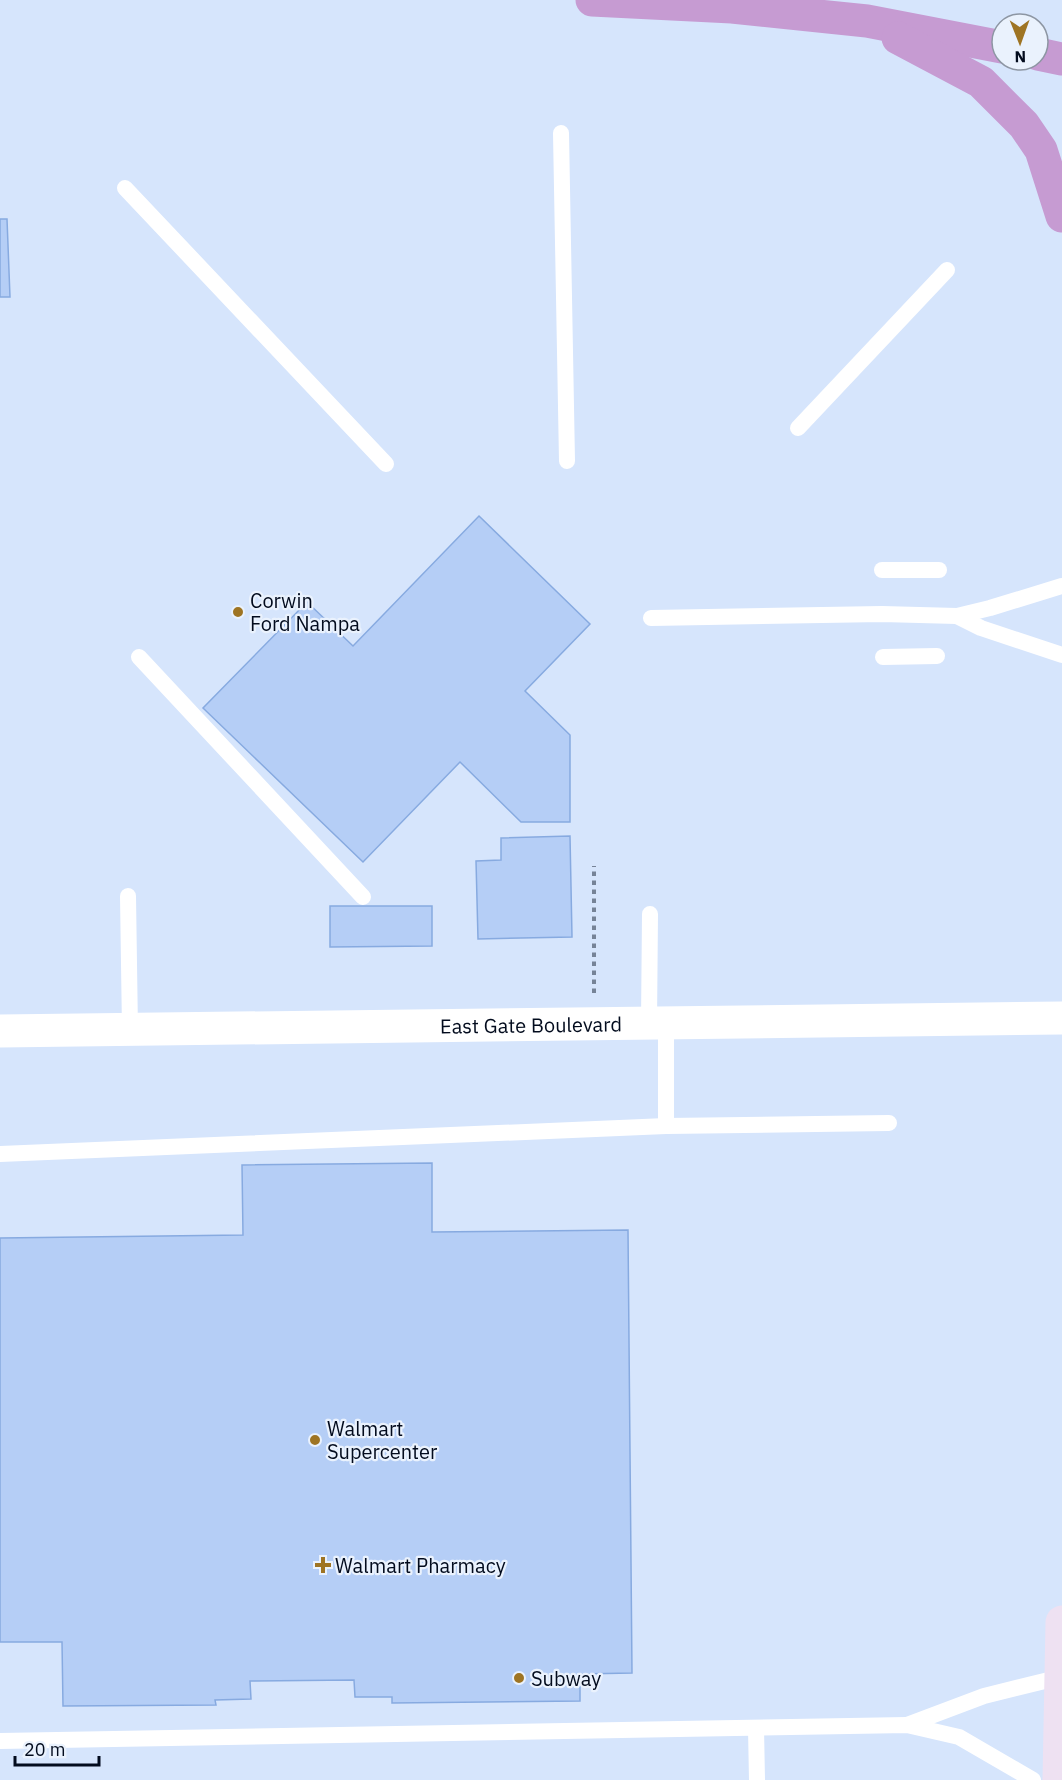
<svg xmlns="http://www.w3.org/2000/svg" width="1062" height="1780" font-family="'IBM Plex Sans',sans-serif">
<rect width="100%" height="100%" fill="#d6e5fc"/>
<g fill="#b5cef6" stroke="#87aae0" stroke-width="1.5">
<polygon points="0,219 7,219 10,297 0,297"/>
<polygon points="479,516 590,624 525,691 570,735 570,822 521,822 460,762 363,862 203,708 307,602 353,646"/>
<polygon points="570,836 572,937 478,939 476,861 501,860 501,838"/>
<polygon points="330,906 432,906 432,946 330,947"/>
<polygon points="432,1163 432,1232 628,1230 632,1673 580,1674 580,1701 392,1703 392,1697 355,1697 354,1680 250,1681 251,1699 215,1700 216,1705 63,1706 62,1642 0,1642 0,1238 243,1235 242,1165"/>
</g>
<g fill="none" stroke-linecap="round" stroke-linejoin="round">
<polyline stroke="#768397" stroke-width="4" stroke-dasharray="4.5 4.5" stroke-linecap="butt" points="594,993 594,866"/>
<g stroke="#fff" stroke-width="16">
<polyline points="561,133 567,461"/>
<polyline points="125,188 386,464"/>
<polyline points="798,428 947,270"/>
<polyline points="882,570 939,570"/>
<polyline points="957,616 981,628 1062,655"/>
<polyline points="651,618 882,614 957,616 990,608 1062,586"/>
<polyline points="139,657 363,897"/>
<polyline points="883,657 937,656"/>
<polyline points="128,896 130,1030"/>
<polyline points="649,1023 650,914"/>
<polyline points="666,1126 666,1023"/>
<polyline points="0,1154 666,1126 889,1123"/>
<polyline points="907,1725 984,1696 1061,1677"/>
<polyline points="756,1728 757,1780"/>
<polyline points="0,1741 907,1725 959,1737 1033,1780"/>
</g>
<path stroke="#fff" stroke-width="33" id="s1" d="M 0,1031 L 1062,1018"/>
<polyline stroke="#eee1f2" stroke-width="33" points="1059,1780 1062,1622"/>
<g stroke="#c69bd2" stroke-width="33">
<polyline points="592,0 732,7 867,21 1002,47"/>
<polyline points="898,38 981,82 1024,125 1041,150 1062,216"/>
<polyline points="1038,54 1062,59"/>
</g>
</g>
<g fill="#9e7423" stroke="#eaf2fd" stroke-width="2">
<circle cx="238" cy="612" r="6"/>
<circle cx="315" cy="1440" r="6"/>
<path d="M320 1556h6v6h6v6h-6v6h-6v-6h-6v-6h6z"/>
<circle cx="519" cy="1678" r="6"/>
</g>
<g text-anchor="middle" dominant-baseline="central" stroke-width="4.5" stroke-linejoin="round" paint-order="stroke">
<g font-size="20" fill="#020b1d" stroke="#eaf2fd" text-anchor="start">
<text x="250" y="600">Corwin<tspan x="250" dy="23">Ford Nampa</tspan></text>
<text x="327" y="1428">Walmart<tspan x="327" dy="23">Supercenter</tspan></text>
<text x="335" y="1565">Walmart Pharmacy</text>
<text x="531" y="1678">Subway</text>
</g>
<g font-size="20" fill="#020b1d" stroke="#eaf2fd">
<text stroke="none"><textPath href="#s1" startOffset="531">East Gate Boulevard</textPath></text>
</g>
</g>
<g transform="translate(1020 42) rotate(179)"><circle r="28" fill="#eaf2fd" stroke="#8d96a3" stroke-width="1.5"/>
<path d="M0-4.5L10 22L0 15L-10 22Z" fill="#9e7423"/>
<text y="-9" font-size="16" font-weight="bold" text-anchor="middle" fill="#020b1d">N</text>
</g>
<path d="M15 1756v9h84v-9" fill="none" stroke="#020b1d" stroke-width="3"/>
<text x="24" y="1756" font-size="18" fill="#020b1d" stroke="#eaf2fd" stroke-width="4.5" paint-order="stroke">20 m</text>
</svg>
